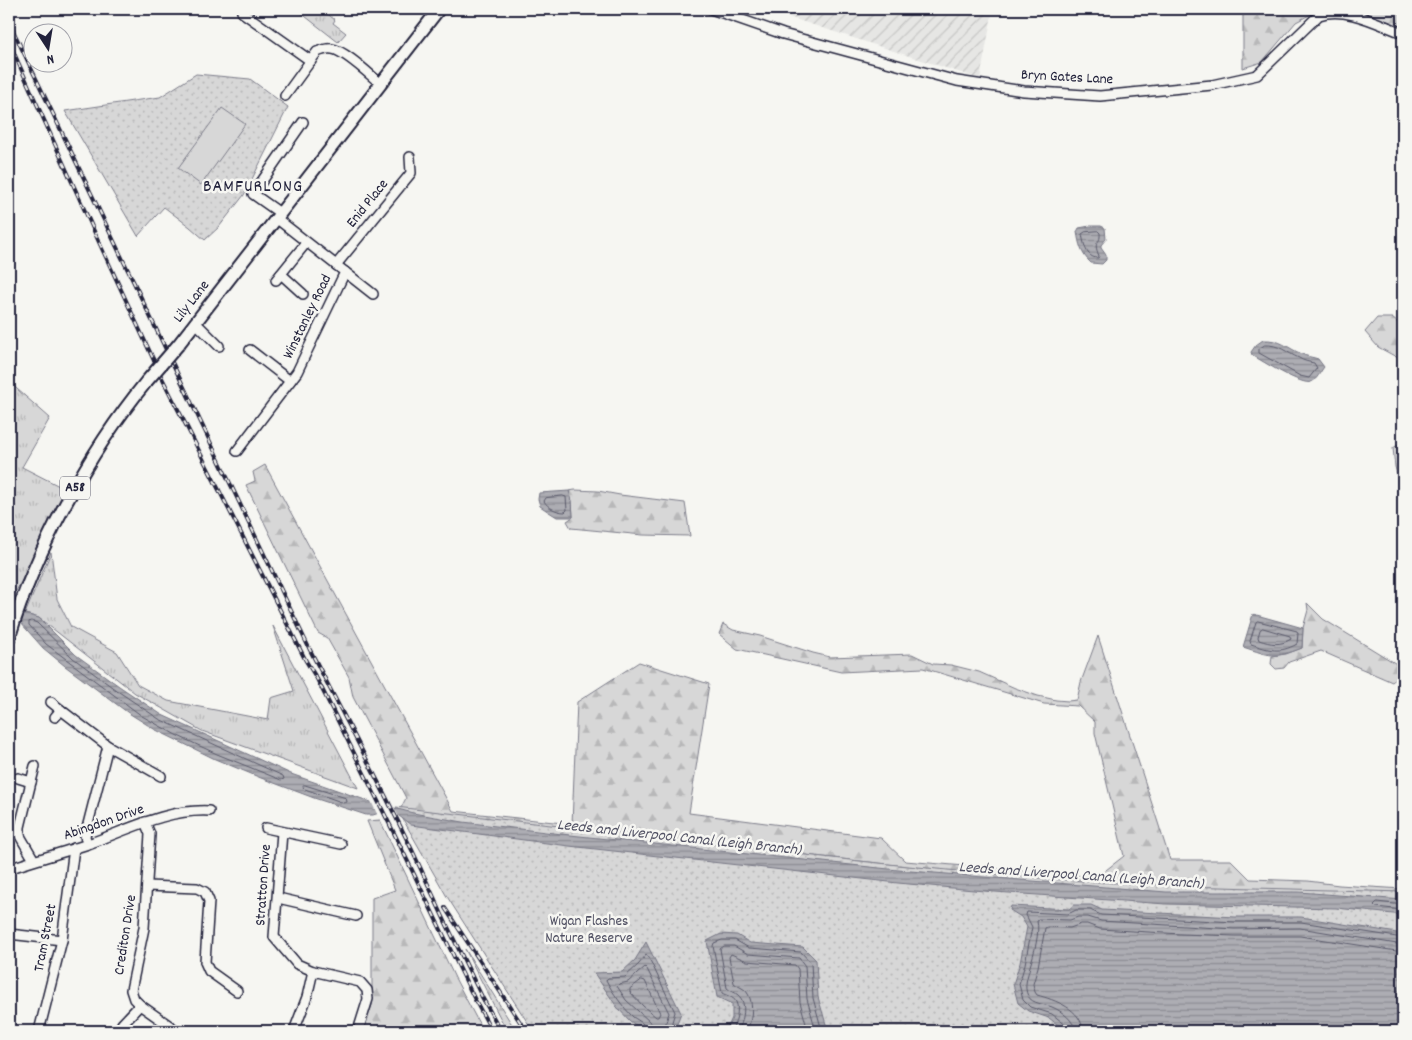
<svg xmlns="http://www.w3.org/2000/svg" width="1412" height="1040" font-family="Dekko,sans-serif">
<defs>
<pattern id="industrial-furrows" width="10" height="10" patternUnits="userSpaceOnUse" patternTransform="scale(1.25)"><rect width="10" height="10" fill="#e6e6e4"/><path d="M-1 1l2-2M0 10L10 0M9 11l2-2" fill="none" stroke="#c5c5c4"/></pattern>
<pattern id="grass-tufts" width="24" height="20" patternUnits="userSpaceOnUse" patternTransform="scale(1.25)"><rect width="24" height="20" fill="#d7d7d7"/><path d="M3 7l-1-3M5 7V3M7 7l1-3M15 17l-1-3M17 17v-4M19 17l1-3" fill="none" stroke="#b8b8b9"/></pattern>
<pattern id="forest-firs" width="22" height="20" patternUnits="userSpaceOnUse" patternTransform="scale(1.25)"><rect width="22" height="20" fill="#d7d7d7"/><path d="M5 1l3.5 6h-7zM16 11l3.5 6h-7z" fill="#b8b8b9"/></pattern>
<pattern id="park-dots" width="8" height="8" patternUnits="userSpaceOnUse" patternTransform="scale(1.25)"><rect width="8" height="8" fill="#d7d7d7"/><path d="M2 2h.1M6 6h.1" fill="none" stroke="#b8b8b9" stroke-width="1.8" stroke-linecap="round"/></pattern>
<pattern id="water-rules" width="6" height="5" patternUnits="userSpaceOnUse" patternTransform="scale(1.25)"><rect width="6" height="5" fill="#adadb3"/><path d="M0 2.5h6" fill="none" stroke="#8c8c93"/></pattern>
</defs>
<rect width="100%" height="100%" fill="#f6f6f2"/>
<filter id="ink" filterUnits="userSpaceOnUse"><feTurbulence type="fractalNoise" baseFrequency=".02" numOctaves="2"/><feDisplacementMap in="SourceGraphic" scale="10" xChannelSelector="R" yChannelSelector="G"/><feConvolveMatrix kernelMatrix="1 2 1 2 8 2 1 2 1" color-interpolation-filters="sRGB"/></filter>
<g filter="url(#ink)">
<polygon fill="url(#industrial-furrows)" points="764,9 993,9 980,79"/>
<g fill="url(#grass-tufts)" stroke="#7c7c89">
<polygon points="296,9 326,9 324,11 335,20 333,23 346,33 338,42"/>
<polygon points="9,382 50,418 22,467 69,491 14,595 9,591"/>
<polygon points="51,552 57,599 71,627 117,652 138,685 168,701 268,720 271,698 294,691 273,626 358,788 202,731 135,693 39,618 25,614"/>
</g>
<g fill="url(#forest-firs)" stroke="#7c7c89">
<polygon points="1243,9 1403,9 1403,28 1348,9 1317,11 1296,22 1262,62 1243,68"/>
<polygon points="1377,318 1392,318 1403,327 1403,364 1400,359 1378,347 1365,332"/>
<polygon points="1403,442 1403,495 1395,467 1393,448"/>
<polygon points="265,465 453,811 572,824 577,702 639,662 709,684 689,813 881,838 905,861 1097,877 1124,856 1095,733 1095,722 1078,706 1044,704 923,668 841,672 737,649 719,634 723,624 733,630 760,636 813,653 830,657 912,654 933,664 951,665 979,672 1015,688 1038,696 1056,700 1068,701 1077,700 1081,682 1098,636 1170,860 1231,860 1250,879 1308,881 1339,885 1403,889 1403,900 1067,884 400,810 406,798 353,697 349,677 327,638 318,633 246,485 255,481 253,472"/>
<polygon points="575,490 598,491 620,495 685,503 690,536 643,535 571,528 567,521 573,517 572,501 569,491"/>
<polygon points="1307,603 1323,619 1403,668 1403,673 1392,682 1321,651 1289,662 1284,668 1276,669 1271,664 1272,656 1286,654 1302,648 1303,628 1308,610"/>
<polygon points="380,820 455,978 483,1031 362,1031 372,1005 372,898 395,890 367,821"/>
<polygon points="465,949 516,1031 507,1031"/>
</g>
<g fill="url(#park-dots)" stroke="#7c7c89">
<polygon points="196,74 250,79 288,107 244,195 219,227 205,240 190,227 164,207 138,236 65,111 160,97"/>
<path d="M 396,807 C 601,830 807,858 1012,876 C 1142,887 1273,888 1403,892 L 1403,1031 L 533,1031 L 446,895 Z"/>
</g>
<polygon fill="#d7d7d7" stroke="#7c7c89" points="222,108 245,124 201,185 178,168"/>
<g fill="url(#water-rules)" stroke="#757583">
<path d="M 1090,226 L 1101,226 L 1105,228 L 1106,239 L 1101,245 L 1101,248 L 1106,255 L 1106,260 L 1102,264 L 1091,263 C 1081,254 1079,244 1077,232 L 1079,228 Z"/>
<path d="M 1263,340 C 1281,339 1287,348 1302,354 C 1307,357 1313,357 1318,359 L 1324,367 C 1320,372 1317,380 1311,382 C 1302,386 1262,361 1252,355 L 1251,352 L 1256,345 Z"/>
<polygon points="569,491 572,501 573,517 557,517 549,512 540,506 538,499 539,493"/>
<polygon points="9,599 13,605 25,614 39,618 76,655 119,686 162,715 291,774 371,802 413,813 463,822 570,835 898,870 1166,892 1299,892 1403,900 1403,915 1336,908 1166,904 995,892 898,883 569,846 411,825 399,816 379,813 373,815 366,815 314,798 261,778 215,759 154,729 127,712 65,666 43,648 20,622 9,614"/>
<path d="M 1253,614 L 1303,628 L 1302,648 C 1274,659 1271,656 1243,647 Z"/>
<polygon points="1074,905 1091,905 1102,910 1235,917 1301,917 1403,934 1403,1031 1066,1031 1049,1018 1028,1011 1018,1003 1013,984 1020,963 1027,927 1021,917 1010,910 1011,906 1069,909"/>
<polygon points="721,934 737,935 750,943 803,947 816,960 818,997 828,1031 726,1031 732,1018 732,1004 717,997 707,941"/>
<polygon points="646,942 681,1013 677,1023 678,1031 644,1031 630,1021 617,1007 594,973 622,972 635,960"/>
</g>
<polygon fill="#f6f6f2" points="370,799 393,805 401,821 398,818 378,816"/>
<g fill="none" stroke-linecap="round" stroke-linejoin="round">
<g stroke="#5a5a6b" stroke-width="1">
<path d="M 1098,231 L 1100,233 C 1101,246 1092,239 1099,256 L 1098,258 C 1086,258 1084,244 1082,234 L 1085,232 Z"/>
<path d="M 1265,345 C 1279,344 1287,353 1299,358 C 1303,361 1309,362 1314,363 L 1317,368 L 1309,378 L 1300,376 L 1259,353 L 1259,349 Z"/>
<path d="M 563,496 L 566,497 L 567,510 L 565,512 C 557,512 548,508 544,501 L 546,498 Z"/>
<polygon points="32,621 37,623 73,658 116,690 159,719 283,776 284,779 281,780 217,754 176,735 142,716 46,644 29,625 29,622"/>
<path d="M 1258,621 L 1297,631 L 1298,633 L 1297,644 C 1279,654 1270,650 1251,644 L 1250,641 L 1256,622 Z"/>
<path d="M 1263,628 L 1290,636 L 1291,639 C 1280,646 1271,644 1259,640 L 1258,637 L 1260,630 Z"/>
<polygon points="305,785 346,798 347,802 344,803 305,789 303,787"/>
<polyline points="1403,905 1377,902 1374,905 1376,907 1403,910"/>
<polygon points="642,980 645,981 660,1013 658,1017 656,1017 643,1006 630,992 630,989"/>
<path d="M 647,1031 C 646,1024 639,1021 633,1017 C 622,1006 613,993 606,980 L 608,978 L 625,977 L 639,964 L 646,955 L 648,956 L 675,1012 L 672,1022 L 673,1031"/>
<polyline points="653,1031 650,1022 626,1000 617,986 619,984 628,982 645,967 647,969 669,1013 666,1022 666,1031"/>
<path d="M 732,1031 C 735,1024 740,1010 736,1002 C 734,997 725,995 722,993 L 713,946 L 714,943 L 722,940 L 735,940 L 749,948 L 801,952 L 811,963 L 813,998 L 822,1031"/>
<path d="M 738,1031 C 743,1022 748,1003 738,995 C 735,992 730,991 727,988 L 720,949 L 724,946 L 734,946 L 748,954 L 799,958 L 805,966 L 807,999 L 816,1031"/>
<path d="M 747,1031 C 752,1020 755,1000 745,990 C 741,987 737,986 734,983 L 729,957 L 731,954 L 747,961 L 795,965 L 798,969 L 800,1002 L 808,1031"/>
<polyline points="1069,1031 1067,1026 1052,1014 1030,1007 1023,1000 1019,984 1025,964 1032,927 1026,915 1027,912 1068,914 1076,910 1090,910 1101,915 1235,922 1301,922 1403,938"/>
<path d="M 1075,1031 C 1075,1021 1062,1011 1052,1007 C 1045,1004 1032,1004 1028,996 C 1023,986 1028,976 1030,966 C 1034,954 1040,932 1037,921 L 1038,919 L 1070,920 L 1078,917 L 1088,917 L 1101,921 L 1234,929 L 1300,928 L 1403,945"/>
<path d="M 1083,1031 C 1082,1009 1055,1000 1037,995 L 1035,992 L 1033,984 L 1038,967 L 1045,928 L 1047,927 L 1070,928 L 1081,924 L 1087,924 L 1100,929 L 1181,934 L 1235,936 L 1300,936 L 1403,952"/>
</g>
<g stroke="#22223b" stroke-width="12">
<g id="minor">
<path d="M 711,9 L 783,34 L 957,81 L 1024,91 L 1100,96 L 1212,85 L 1257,75 L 1319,15 C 1346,6 1378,24 1403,33"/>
<polyline points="242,12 311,61"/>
<path d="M 285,96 L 317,52 C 322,50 327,48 332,49 C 344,50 370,75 381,84"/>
<polyline points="280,213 253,194 303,122"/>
<polyline points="336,265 411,173 410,157"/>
<polyline points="345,272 373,294"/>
<polyline points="281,274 303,294"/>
<polyline points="276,280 306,243"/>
<polyline points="195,322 219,346"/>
<polyline points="250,350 290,381"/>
<polyline points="237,451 297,372 345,272 276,218"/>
<polyline points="51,702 61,710 55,717"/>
<polyline points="61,710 108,746 161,776"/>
<polyline points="18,778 31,782 35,766"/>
<polyline points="31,782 20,827 20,836 34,860"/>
<polyline points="145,822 150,834 144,928 131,990 134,999 140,1005 177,1031"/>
<polyline points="266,828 341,844"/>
<polyline points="282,832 274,937 297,964 313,971 360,982 367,990 368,999 358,1031"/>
<polyline points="87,844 85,836 108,746"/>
<path d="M 9,867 L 14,867 C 39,859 64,852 88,844 C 128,830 166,809 209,811"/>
<polyline points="147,886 197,888 205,892 209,901 205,962 209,971 237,991"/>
<polyline points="278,898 356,916"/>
<polyline points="9,934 62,940"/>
<polyline points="39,1031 62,940 74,848"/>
<polyline points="121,1031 122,1024 140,1005"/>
<polyline points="294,1031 307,997 313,971"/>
</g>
</g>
<g stroke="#22223b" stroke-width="15">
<g id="major">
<polyline points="178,345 439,9"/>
<path d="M 9,638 C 36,549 88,453 146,382"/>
</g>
</g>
<use href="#minor" stroke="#f6f6f2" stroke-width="9"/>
<use href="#major" stroke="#f6f6f2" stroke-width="11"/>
<g stroke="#22223b" stroke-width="4">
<g id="rail">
<polyline points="9,22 309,648 386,797 412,850 445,921 482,997 501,1031"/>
<polyline points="9,42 98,240 162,378 306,661 317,679 394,833 475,1000 492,1031"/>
<polyline points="445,908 526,1031"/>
</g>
</g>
<use href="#rail" stroke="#f6f6f2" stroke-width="2" stroke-dasharray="5.5" stroke-linecap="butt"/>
<g stroke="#22223b" stroke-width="15" stroke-linecap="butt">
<polyline id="major-bridge" points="146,382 178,345"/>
</g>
<use href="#major-bridge" stroke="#f6f6f2" stroke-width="11"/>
</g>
</g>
<g text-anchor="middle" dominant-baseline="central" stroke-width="5" stroke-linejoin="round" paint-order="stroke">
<rect fill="#f6f6f2" stroke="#626272" stroke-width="1" x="60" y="476.5" width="30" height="23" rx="4"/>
<g font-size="14" font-weight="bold" fill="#22223b">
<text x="75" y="488">A58</text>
</g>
<g font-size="15" fill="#22223b" stroke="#f6f6f2">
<text transform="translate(1067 78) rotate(3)">Bryn Gates Lane</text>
<text transform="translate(368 204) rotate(-51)">Enid Place</text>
<text transform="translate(192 302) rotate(-52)">Lily Lane</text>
<text transform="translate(308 317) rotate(-64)">Winstanley Road</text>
<text transform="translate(104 823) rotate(-19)">Abingdon Drive</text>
<text transform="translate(264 885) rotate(-86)">Stratton Drive</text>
<text transform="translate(126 935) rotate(-81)">Crediton Drive</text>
<text transform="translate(46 938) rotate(-79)">Tram Street</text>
</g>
<g font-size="15" fill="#4f4f62" stroke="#f6f6f2">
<text x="589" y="922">Wigan Flashes<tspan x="589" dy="17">Nature Reserve</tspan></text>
</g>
<g font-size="16" font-style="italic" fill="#535365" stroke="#f6f6f2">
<text transform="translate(679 838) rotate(6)">Leeds and Liverpool Canal (Leigh Branch)</text>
<text transform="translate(1081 876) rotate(4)">Leeds and Liverpool Canal (Leigh Branch)</text>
</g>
<g font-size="18" letter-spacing="1" fill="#22223b" stroke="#f6f6f2">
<text x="253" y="187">BAMFURLONG</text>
</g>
</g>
<rect width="1412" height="1040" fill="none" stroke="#f6f6f2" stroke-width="30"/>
<rect x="15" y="15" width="1382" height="1010" fill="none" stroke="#22223b" stroke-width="2" filter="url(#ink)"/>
<g transform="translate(48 48) rotate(168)"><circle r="24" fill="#f6f6f2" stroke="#a1a1a9"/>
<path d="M0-4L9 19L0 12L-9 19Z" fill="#22223b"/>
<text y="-8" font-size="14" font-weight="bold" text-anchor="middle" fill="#22223b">N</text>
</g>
</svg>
